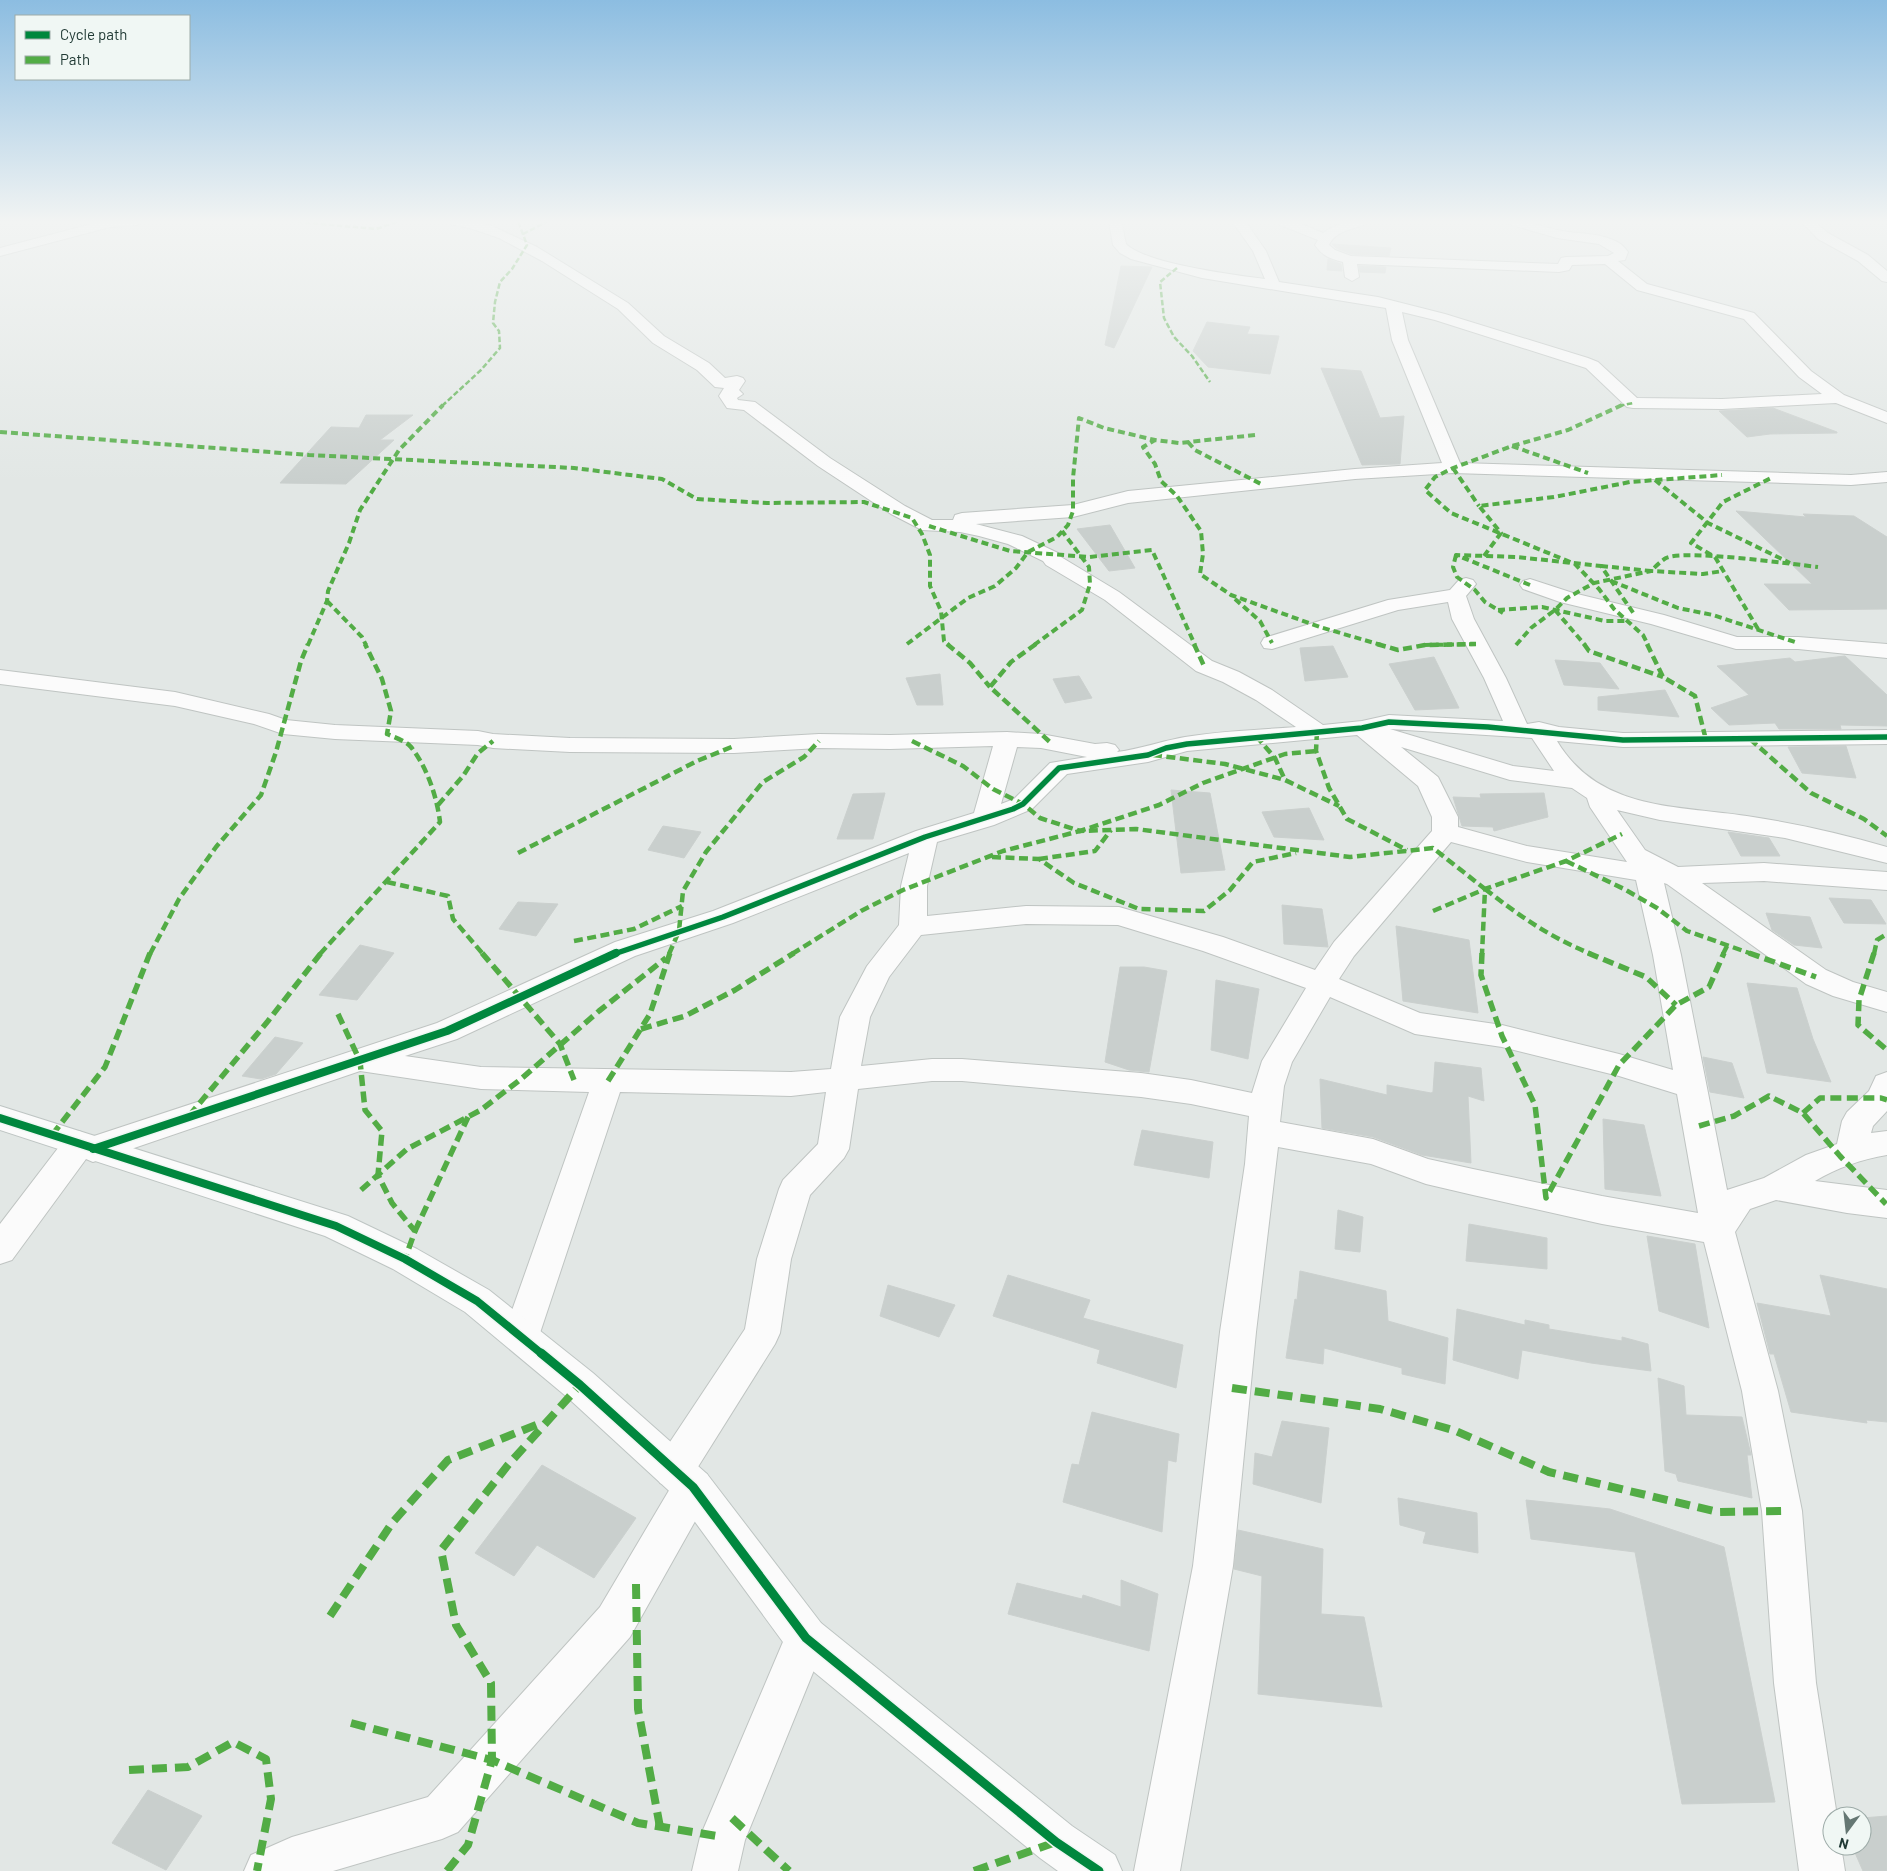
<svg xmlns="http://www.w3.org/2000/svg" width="1887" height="1871" font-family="Barlow,sans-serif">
<rect width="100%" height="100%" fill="#e2e7e5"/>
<g fill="#c9cfcd" stroke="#cbd0ce">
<polygon points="1332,244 1391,248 1389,256 1351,254 1336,248"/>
<polygon points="1328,259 1341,264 1342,271 1327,270"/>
<polygon points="1121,266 1152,267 1114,348 1105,345"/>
<polygon points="1359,266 1386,267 1385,273 1360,272"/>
<polygon points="1207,322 1250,327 1247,334 1279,336 1270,374 1208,367 1193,351"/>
<polygon points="1321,368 1361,371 1380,418 1404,416 1400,464 1362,465"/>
<polygon points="1773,408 1837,432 1837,433 1770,434 1747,437 1719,411"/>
<polygon points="366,415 413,415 380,440 394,440 346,484 280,483 331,427 359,428"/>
<polygon points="1736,511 1806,517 1803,514 1854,516 1887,537 1887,609 1789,610 1764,584 1812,584"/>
<polygon points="1110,525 1135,568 1109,571 1077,529"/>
<polygon points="1333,646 1348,677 1305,681 1300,648"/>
<polygon points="1845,656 1887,695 1887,726 1840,725 1841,729 1779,729 1775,723 1729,725 1711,708 1749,695 1717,666 1790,658 1795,662"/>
<polygon points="1434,657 1459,708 1415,710 1389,664"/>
<polygon points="1555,660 1600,663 1619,689 1564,685"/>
<polygon points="940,674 943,705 917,705 906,678"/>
<polygon points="1079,676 1092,698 1065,703 1053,679"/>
<polygon points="1665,690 1679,717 1598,710 1598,697"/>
<polygon points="1846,746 1856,778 1802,773 1788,747"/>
<polygon points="1171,790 1210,793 1225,870 1181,873"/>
<polygon points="885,793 873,839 837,839 853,794"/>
<polygon points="1544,793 1548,817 1494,831 1493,827 1462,826 1453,797 1481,798 1480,794"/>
<polygon points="1309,808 1324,840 1274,837 1262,812"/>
<polygon points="663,826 701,832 684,858 648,850"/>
<polygon points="1728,832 1769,838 1780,856 1741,856"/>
<polygon points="1829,898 1871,900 1886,924 1844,923"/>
<polygon points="518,902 558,904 536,936 499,929"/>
<polygon points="1282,905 1322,909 1328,947 1284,944"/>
<polygon points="1766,913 1810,917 1822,948 1794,945 1772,930"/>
<polygon points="1396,926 1469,940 1478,1013 1403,1001"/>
<polygon points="360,945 394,953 357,1000 319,995"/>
<polygon points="1120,967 1144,967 1167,971 1149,1072 1129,1070 1105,1062"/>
<polygon points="1216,980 1259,989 1248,1059 1211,1050"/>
<polygon points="1747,983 1797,988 1813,1039 1831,1082 1767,1073"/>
<polygon points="275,1037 303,1043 276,1074 261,1079 242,1076"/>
<polygon points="1703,1057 1732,1063 1744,1098 1710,1092"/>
<polygon points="1435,1062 1481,1068 1484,1101 1468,1096 1471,1163 1422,1155 1373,1137 1322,1128 1320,1079 1387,1095 1387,1085 1431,1093 1433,1092"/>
<polygon points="1603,1119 1644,1125 1661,1196 1605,1189"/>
<polygon points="1142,1130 1213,1142 1209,1178 1134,1165"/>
<polygon points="1338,1210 1363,1217 1360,1252 1335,1249"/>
<polygon points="1469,1224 1547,1238 1547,1269 1466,1261"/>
<polygon points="1647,1236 1695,1244 1709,1328 1659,1311"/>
<polygon points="1300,1271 1386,1291 1388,1321 1448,1338 1445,1384 1402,1374 1402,1368 1324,1348 1323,1364 1286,1358 1295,1299 1297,1300"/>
<polygon points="1008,1275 1090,1300 1083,1318 1183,1345 1176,1388 1097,1363 1100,1350 993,1316"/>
<polygon points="1820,1275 1887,1289 1887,1422 1866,1420 1867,1423 1791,1412 1774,1354 1770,1354 1757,1303 1831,1316"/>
<polygon points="888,1285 955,1305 939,1337 880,1316"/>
<polygon points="1457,1309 1525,1325 1525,1320 1549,1325 1549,1329 1622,1341 1622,1337 1648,1344 1651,1371 1591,1363 1522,1350 1518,1379 1453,1360"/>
<polygon points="1658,1378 1684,1386 1686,1415 1742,1417 1751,1455 1747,1455 1752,1498 1678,1481 1676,1474 1665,1471"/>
<polygon points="1092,1412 1179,1434 1176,1462 1168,1460 1162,1532 1063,1502 1072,1464 1079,1465"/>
<polygon points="1282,1421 1329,1428 1321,1503 1253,1484 1255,1453 1272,1457"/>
<polygon points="542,1465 636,1518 594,1578 537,1545 514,1576 475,1553"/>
<polygon points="1398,1498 1477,1513 1478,1553 1423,1543 1426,1532 1400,1525"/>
<polygon points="1526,1500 1610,1509 1724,1547 1775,1802 1682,1804 1635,1552 1531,1539"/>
<polygon points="1238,1530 1323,1549 1321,1614 1364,1617 1382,1707 1258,1694 1262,1576 1234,1569"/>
<polygon points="1121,1580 1158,1594 1149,1651 1008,1614 1017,1583 1082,1599 1083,1595 1121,1607"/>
<polygon points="148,1790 202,1816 166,1870 112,1843"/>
<polygon points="1887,1816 1887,1871 1863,1871 1852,1846 1862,1846 1862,1818"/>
</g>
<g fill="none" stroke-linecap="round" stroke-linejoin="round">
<g stroke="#bfc4c2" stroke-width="2">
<g id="street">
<polygon points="103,221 143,221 137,225 110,227 0,256 0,248"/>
<path d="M 449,221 L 474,221 L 492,226 L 537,247 L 628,303 L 664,336 L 709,363 L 725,378 L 737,376 L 743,378 L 745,381 L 739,390 L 743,394 L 737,398 L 738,400 L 755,402 L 830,458 L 905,506 L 932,520 L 953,520 L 955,515 L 962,513 L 1073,505 L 1128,491 L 1355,469 L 1442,463 L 1392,340 L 1386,308 L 1202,278 L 1131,259 L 1120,253 L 1113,245 L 1109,221 L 1121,221 L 1126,244 C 1146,264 1235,275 1265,279 L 1253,251 L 1232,221 L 1245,221 L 1266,251 L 1279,282 L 1378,297 L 1445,314 L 1588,358 L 1598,362 L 1637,398 L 1722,399 L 1822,394 L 1799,377 L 1744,319 L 1637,290 L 1605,264 L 1572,265 L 1569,270 L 1559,272 L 1357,264 L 1359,277 L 1352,281 L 1345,277 L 1343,262 C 1331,259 1322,256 1315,245 L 1318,240 L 1278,224 L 1277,221 L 1294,221 L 1323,233 C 1337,223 1351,221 1367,221 L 1366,224 C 1353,229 1335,231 1329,245 L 1335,250 L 1351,256 L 1558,264 L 1561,258 L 1566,257 L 1608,256 L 1614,253 L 1599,244 L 1557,238 L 1509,224 L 1508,221 C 1527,221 1543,227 1562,231 C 1579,234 1597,233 1613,240 C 1619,242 1624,246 1628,252 L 1625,260 L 1618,261 L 1647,284 L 1754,313 L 1811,371 L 1844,395 L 1887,412 L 1887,423 L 1836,403 L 1722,409 L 1633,408 L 1627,407 L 1586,368 L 1435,320 L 1402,312 L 1408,340 L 1460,463 L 1851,475 L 1887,472 L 1887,482 L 1851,485 L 1453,473 L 1355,479 L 1128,503 L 1073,517 L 976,524 L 1022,536 L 1058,553 L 1061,557 L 1119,592 L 1212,661 L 1239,672 L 1272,690 L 1323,725 L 1362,721 L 1389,715 L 1503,721 L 1484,678 L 1452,619 L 1448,602 L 1398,610 L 1272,649 L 1264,648 L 1261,643 L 1264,638 L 1388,600 L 1450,590 L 1459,580 L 1466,578 L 1473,580 L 1476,584 L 1466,596 L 1474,619 L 1506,678 L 1527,724 L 1539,722 L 1559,727 L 1623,733 L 1887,730 L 1887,744 L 1623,747 L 1557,741 C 1600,813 1681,805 1753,817 C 1798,824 1843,834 1887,847 L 1887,863 L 1785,838 L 1660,820 L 1617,810 L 1645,850 L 1678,867 L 1764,863 L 1887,872 L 1887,890 L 1764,881 L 1702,883 L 1826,970 L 1853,982 L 1887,992 L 1887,1012 L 1833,996 L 1806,984 L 1667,884 L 1664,883 L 1681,955 L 1727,1190 L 1764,1178 L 1806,1155 L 1837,1144 L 1842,1121 L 1847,1112 L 1869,1091 L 1876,1076 L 1887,1072 L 1887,1111 L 1873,1126 L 1871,1133 L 1887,1131 L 1887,1155 C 1862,1159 1837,1168 1815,1181 L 1887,1190 L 1887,1218 L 1847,1213 L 1776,1200 L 1750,1209 L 1735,1232 L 1778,1391 L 1802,1511 L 1816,1683 L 1837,1816 L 1832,1816 L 1832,1846 L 1841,1846 L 1845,1871 L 1799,1871 L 1774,1683 L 1762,1511 L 1742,1391 L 1704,1242 L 1602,1224 L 1473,1195 L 1426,1184 L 1371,1164 L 1278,1147 L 1256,1332 L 1233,1566 L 1180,1871 L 1134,1871 L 1193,1566 L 1220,1332 L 1245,1164 L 1249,1116 L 1191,1104 L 1141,1097 L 962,1081 L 932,1081 L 858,1089 L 849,1149 L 844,1158 L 810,1195 L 791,1259 L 780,1333 L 775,1344 L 696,1470 L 707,1474 L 712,1487 L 707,1500 L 630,1637 L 458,1832 L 442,1839 L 333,1871 L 244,1871 L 251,1855 L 292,1837 L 428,1797 L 600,1607 L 671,1487 L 660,1483 L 655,1470 L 660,1457 L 745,1329 L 757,1259 L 779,1189 L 783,1180 L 818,1144 L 826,1092 L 791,1096 L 620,1092 L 539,1336 L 534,1347 L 521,1352 L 508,1347 L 503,1336 L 589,1092 L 481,1089 L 360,1071 L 93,1162 L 86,1159 L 12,1260 L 0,1264 L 0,1224 L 68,1135 L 79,1131 L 91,1137 L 437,1023 L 615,942 L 713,911 L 916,831 L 974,813 L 993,746 L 890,749 L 819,748 L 734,753 L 570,752 L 493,748 L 478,745 L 335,739 L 283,734 L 254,724 L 175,706 L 0,684 L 0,670 L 175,692 L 269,714 L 286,720 L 335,725 L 478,731 L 493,734 L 570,738 L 734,739 L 819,734 L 890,735 L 1007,732 L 1041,734 L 1095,744 L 1107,743 L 1115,745 L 1119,750 L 1117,752 C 1140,749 1162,741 1185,737 C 1221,731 1259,730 1296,727 L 1256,700 L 1223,682 L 1196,671 L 1105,600 L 1046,565 L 1043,561 L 1008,544 L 979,536 L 960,532 L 922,530 L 891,514 L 818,466 L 744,410 L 727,408 L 719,396 L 724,388 L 715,387 L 697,370 L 653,343 L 618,309 L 542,261 L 499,238 L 470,228 L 450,224 ZM 1390,729 L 1532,738 L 1554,771 L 1513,766 ZM 1357,735 L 1418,786 L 1432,817 L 1432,831 L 1334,942 L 1315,970 L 1223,937 L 1119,907 L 1026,906 L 927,916 L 927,886 L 937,842 L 994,825 L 1032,809 L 1067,774 L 1148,762 L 1187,751 ZM 1017,747 L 1041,748 L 1087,757 L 1050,763 L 1014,799 L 1001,804 ZM 1401,747 L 1510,780 L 1572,788 L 1587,798 L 1590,807 L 1627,862 L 1527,846 L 1458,827 L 1458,817 L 1438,777 ZM 1451,842 L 1527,862 L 1636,880 L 1653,955 L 1673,1070 L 1619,1054 L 1502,1025 L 1420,1013 L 1339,979 L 1354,956 ZM 909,853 L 901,886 L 899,925 L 867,966 L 840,1017 L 831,1069 L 791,1072 L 481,1067 L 405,1056 L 457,1039 L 635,956 L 733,923 ZM 1026,924 L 1118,925 L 1203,951 L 1306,988 L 1262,1061 L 1252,1093 L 1191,1080 L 1141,1073 L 962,1059 L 932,1059 L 861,1066 L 870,1017 L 889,977 L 921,935 ZM 1330,997 L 1415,1034 L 1502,1047 L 1619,1076 L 1677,1094 L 1698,1213 L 1602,1196 L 1473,1169 L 1428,1159 L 1373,1139 L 1280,1122 L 1284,1086 L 1292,1062 Z"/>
<polygon points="1801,221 1814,221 1828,233 1868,255 1887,271 1887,282 1882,281 1858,261 1818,239"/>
<polygon points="1530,579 1573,593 1664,615 1737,637 1798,637 1887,644 1887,658 1798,649 1736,649 1651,624 1560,602 1523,589 1520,585 1523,581"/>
<polygon points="806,1617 821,1623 827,1638 745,1840 738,1871 692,1871 700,1837 791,1623"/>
</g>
</g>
<g stroke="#bec5c3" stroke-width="2">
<polygon id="secondary" points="0,1106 348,1216 417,1249 489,1290 593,1373 707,1474 821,1623 1072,1826 1115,1855 1122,1871 1058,1871 1040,1858 791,1653 679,1500 567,1397 465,1312 393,1269 325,1236 0,1130"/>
</g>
<use href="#street" fill="#fbfbfb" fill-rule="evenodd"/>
<use href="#secondary" fill="#fbfbfb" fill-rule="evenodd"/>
<g stroke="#52ac45" stroke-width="2.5" stroke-dasharray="5.5 2.5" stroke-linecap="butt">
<polyline points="289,221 376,229 399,221"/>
<polyline points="523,234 548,221"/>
<polyline points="1177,268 1160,282 1164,318 1174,337 1192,356 1210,382"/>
<polyline points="442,406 481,370 500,348 499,331 493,323 495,302 500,282 512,269 527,245 518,221"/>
<polyline points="1619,406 1633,403"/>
</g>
<g stroke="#52ac45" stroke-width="4" stroke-dasharray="7 4" stroke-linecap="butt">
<polyline points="1622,405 1568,430 1512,446 1453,468 1435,477 1425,490 1451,513 1575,564 1599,589 1614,609 1643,635 1648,645"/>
<polyline points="0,432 309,455 574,468 662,479 697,499 767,503 864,502 912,518 922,534 930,555 930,586 941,611 944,641 949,645"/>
<polyline points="1255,435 1179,443 1155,440 1143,447 1155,464 1161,481 1177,496 1201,531 1203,554 1200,574 1231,595 1320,627 1381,645"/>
<polyline points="1188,442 1195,450 1261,484"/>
<polyline points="1512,446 1588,473"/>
<polyline points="1453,468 1479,506"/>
<polyline points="1655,480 1708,523 1790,563"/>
<polyline points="929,526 1010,551 1089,557 1152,550 1195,645"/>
<polyline points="1456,555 1453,567 1457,577 1475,590 1485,602 1503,613"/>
<polyline points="1484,556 1501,533 1479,506 1554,497 1630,482 1722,475"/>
<path d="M 1601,566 L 1651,571 C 1655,567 1661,561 1666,558 C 1684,549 1792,564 1818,567"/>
<polyline points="1611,581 1678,608 1713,615 1798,643"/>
<polyline points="1530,585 1456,555 1517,557 1601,566 1634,614"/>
<polyline points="1235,599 1260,621 1272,643"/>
<polyline points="327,601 362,637 366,645"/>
<polyline points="1498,610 1542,607 1605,621 1627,621"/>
<polyline points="1555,610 1585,645"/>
<polyline points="1758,629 1715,557 1691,543 1723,502 1773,477"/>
<polyline points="907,644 968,598 995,586 1016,568 1028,552 1057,537 1068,525 1073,511 1073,478 1079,418 1104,428 1155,440"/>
<polyline points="308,645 327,601 328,591 349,543 360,510 399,450 443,405"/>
<polyline points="1034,645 1082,610 1090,584 1089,567 1062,531"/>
<polyline points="1425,645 1476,644"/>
<polyline points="1516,645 1531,628 1555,610 1567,598 1594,583 1651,571 1703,574 1723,571"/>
</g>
<g stroke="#52ac45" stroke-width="4.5" stroke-dasharray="9 4.5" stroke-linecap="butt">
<polyline points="947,644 970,663 990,687"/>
<polyline points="1036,644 1011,662 990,687 1051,743"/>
<polyline points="1194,644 1204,666"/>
<polyline points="1377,644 1398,650 1425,645 1476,644"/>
<polyline points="1584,644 1589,651 1663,677"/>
<polyline points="1647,644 1663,677 1695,696 1706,740"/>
<polyline points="1317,731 1316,751 1329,788 1347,819 1407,850"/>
<polyline points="1256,736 1275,758 1285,780"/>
<polyline points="1750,739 1811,793 1864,819 1887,836"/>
<polyline points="912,741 963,766 993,789 1023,804 1040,818 1080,831 1159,805 1203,783 1285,754 1316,751"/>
<polyline points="1153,755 1225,764 1285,780 1339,806"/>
<polyline points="438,805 463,776 478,753 493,741"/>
<polyline points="518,853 697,761 734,746"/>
<polyline points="992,857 1039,859 1074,883 1139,909 1204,911 1230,890 1253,862 1296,853"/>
<polyline points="1039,859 1095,851 1111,830"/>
<polyline points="1566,861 1624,889 1657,908 1687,931 1752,954"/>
<polyline points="387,882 448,896 453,919 483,954"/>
<path d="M 1485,889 C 1521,917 1548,936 1591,954"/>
<polyline points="1433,911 1485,889 1566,861 1622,834"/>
<polyline points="574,941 634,929 682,906"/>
<polyline points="150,954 179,899 216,847 261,795 276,752 301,661 308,644"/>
<path d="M 320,954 L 440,822 C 437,797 427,767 411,747 C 406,741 394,737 387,734 L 391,711 L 382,679 L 365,644"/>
<polyline points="669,954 679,931 683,891 706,852 763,782 804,757 819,741"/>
<polyline points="792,954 861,911 903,890 1003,851 1080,831 1136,829 1350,857 1433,848 1485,889 1482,954"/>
<polyline points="1723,954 1727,946"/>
<polyline points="1874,954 1877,940 1887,934"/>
</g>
<g stroke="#52ac45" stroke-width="5.5" stroke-dasharray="11 5.5" stroke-linecap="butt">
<polyline points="482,953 560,1044 574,1080"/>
<polyline points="1482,953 1481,975 1502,1036 1535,1105 1546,1198 1619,1065 1676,1005 1709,987 1724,953"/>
<polyline points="1588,953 1646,977 1676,1005"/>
<polyline points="1749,953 1816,977"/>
<polyline points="1874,953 1859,1000 1858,1025 1887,1050"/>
<polyline points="338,1014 360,1061 365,1110 382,1131 378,1175 392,1203 415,1231 405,1259"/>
<polyline points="641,1029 685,1016 735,990 794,953"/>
<polyline points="608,1081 650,1014 670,953"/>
<polyline points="1803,1113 1820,1098 1881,1098 1887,1100"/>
<polyline points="189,1116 268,1021 321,953"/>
<polyline points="1699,1126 1734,1116 1769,1096 1803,1113 1840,1156 1886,1204"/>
<polyline points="52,1135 105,1067 150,953"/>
<polyline points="361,1190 407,1149 481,1110 521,1079 599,1011 666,958"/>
<polyline points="415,1231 468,1117"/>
</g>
<g stroke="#52ac45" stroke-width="8" stroke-dasharray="15 8" stroke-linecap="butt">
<polyline points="1232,1388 1380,1409 1456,1431 1549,1472 1718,1512 1782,1511"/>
<polyline points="636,1584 638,1709 660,1827"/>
<polyline points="330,1616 392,1523 448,1460 541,1423"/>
<polyline points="351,1723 492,1760 638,1823 723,1837"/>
<polyline points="129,1770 188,1767 233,1742 266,1759 271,1799 257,1871"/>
<polyline points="732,1818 789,1871"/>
<polyline points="447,1871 468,1845 492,1760 491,1683 456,1625 441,1550 508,1465 580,1385"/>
<polyline points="974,1871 1056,1842"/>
</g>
<g stroke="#f0f7f4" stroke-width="8">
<polyline id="cycleway-far2" points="614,954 723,917 925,837 1013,809 1023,804 1059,768 1148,755 1166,748 1187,744 1362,728 1389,722 1488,727 1623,740 1887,737"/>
</g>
<g stroke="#f0f7f4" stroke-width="11">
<g id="cycleway-far1">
<polyline points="0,1118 336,1226 405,1259 477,1301 542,1354"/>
<polyline points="93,1149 447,1031 616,953"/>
</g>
</g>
<g stroke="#f0f7f4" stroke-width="12">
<polyline id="cycleway" points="541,1353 580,1385 693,1487 806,1638 1056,1842 1099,1871"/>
</g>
<use href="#cycleway-far2" stroke="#00873e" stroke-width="5.5"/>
<use href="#cycleway-far1" stroke="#00873e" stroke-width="8"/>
<use href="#cycleway" stroke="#00873e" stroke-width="9"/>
</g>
<linearGradient id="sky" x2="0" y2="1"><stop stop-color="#8cbde1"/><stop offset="0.46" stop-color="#f2f4f3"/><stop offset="1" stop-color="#f2f4f3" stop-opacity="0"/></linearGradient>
<rect width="1887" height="483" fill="url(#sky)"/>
<rect x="15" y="15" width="175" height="65" fill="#f0f7f4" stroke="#9daba8"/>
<rect x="25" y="31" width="25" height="8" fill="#00873e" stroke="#9daba8"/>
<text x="60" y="40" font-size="15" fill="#213a35">Cycle path</text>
<rect x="25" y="56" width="25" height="8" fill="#52ac45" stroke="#9daba8"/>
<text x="60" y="65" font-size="15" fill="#213a35">Path</text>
<g transform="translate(1847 1831) rotate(195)"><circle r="24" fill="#f0f7f4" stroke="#9daba8"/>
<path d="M0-4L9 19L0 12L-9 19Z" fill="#657773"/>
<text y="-8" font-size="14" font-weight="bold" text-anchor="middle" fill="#213a35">N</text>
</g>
</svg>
